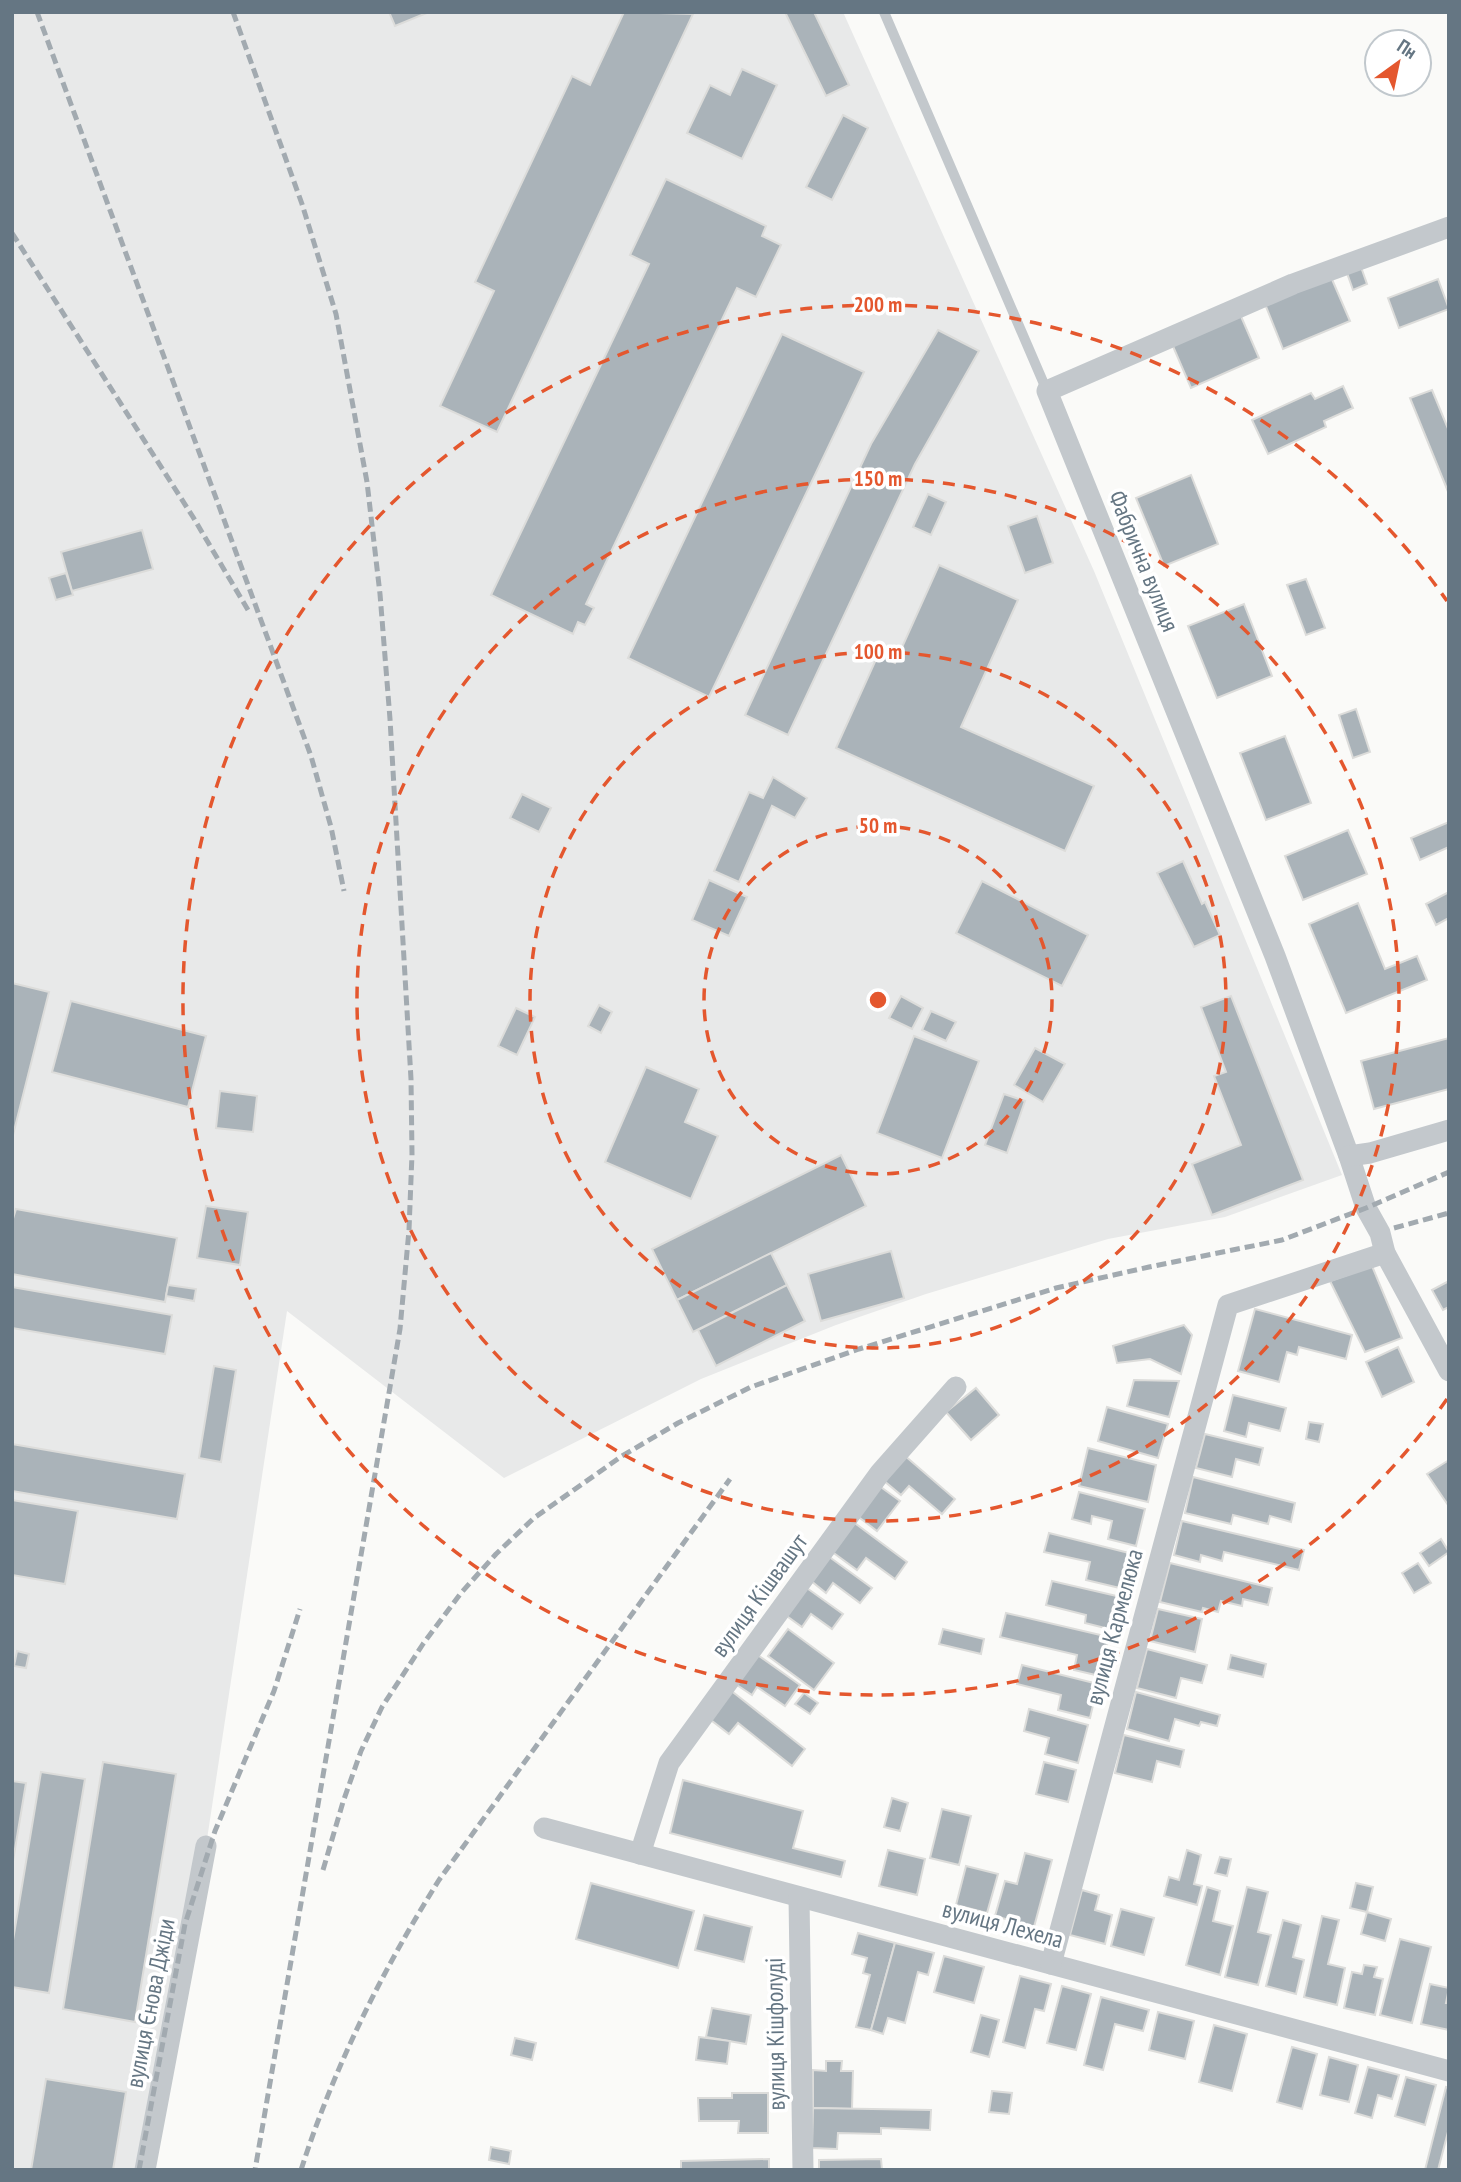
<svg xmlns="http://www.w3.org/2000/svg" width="1461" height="2182" font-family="'PT Sans Narrow',sans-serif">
<rect width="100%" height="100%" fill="#fafaf8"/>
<polygon fill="#e8e9e9" points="12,12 843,12 1094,571 1342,1175 1225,1217 1108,1239 926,1294 836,1325 701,1379 504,1478 287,1311 206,1846 145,2170 12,2170"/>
<g fill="#aab3b9" stroke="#dcdcda" stroke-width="2">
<polygon points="389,12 429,12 395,26"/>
<polygon points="624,12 693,14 497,432 440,406 494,291 475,282 572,76 590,85"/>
<polygon points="785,12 814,12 849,85 826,96"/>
<polygon points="742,69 777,85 742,159 687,133 710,85 730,95"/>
<polygon points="843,115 868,128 832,200 806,187"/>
<polygon points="666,179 766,226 762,236 781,245 756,297 737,288 586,604 594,608 585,625 578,622 573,634 491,595 649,264 630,255"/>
<polygon points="1361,267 1367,284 1353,290 1347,273"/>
<polygon points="1331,277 1350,321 1283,349 1265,304"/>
<polygon points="1438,279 1449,309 1399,328 1388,298"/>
<polygon points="1240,314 1259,358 1191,388 1172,344"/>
<polygon points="938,330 979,351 915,464 788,735 745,715 871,444"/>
<polygon points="782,334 864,372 709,697 628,658"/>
<polygon points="1343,386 1353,408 1324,421 1326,427 1268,454 1252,420 1311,393 1315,399"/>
<polygon points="1432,390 1449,431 1449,494 1410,398"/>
<polygon points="1191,475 1218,544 1164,566 1136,498"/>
<polygon points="928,494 946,502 931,535 913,527"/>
<polygon points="1037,516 1053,563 1025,573 1008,526"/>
<polygon points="142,530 153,569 72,591 61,552"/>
<polygon points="939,565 1018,600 961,727 1094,786 1065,851 836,748 878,655 895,663"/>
<polygon points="66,573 73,595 56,600 49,578"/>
<polygon points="1306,579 1325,628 1306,635 1287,585"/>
<polygon points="1244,604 1272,676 1217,698 1188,626"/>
<polygon points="1356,709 1370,752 1353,758 1339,715"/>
<polygon points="1285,736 1311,803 1266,820 1240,753"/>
<polygon points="773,777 807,798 795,818 772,806 739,882 714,871 749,792 763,798"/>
<polygon points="522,794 551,808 539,832 510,818"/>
<polygon points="1449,822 1449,847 1420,860 1411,838"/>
<polygon points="1348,830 1367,874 1303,900 1285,856"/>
<polygon points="1183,861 1202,904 1205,902 1220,935 1194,947 1157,873"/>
<polygon points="709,880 747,897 729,936 692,920"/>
<polygon points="982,881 1088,935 1062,986 956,933"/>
<polygon points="1449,892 1449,918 1436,925 1426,904"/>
<polygon points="1358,903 1385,969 1417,956 1427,980 1346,1013 1309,924"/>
<polygon points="12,983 49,992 12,1139"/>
<polygon points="901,996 923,1008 912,1029 889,1018"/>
<polygon points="1231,996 1303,1180 1212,1215 1192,1164 1241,1145 1214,1076 1226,1072 1201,1007"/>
<polygon points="71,1001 206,1036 188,1107 52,1072"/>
<polygon points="599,1005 612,1012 601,1033 588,1026"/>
<polygon points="516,1008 535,1017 517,1055 498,1046"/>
<polygon points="931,1011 956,1022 946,1041 922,1030"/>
<polygon points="914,1036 979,1061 942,1158 877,1133"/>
<polygon points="1449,1038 1449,1089 1374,1109 1361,1061"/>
<polygon points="1035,1048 1065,1064 1043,1102 1014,1085"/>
<polygon points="646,1067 699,1089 685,1122 718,1136 691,1199 605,1162"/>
<polygon points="220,1091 257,1096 253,1132 216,1128"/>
<polygon points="1004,1094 1025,1101 1007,1153 985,1145"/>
<polygon points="841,1155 866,1206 677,1300 652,1249"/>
<polygon points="206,1206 248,1212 240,1265 197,1258"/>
<polygon points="16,1209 177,1238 165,1302 12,1274 12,1222"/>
<polygon points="891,1251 904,1298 821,1321 808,1274"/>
<polygon points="771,1253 787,1285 693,1332 677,1300"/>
<polygon points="1372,1266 1402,1338 1365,1352 1330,1281"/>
<polygon points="1449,1281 1449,1307 1443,1310 1432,1290"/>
<polygon points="168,1285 196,1289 194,1301 166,1296"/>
<polygon points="787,1285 805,1321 716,1366 698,1330"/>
<polygon points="12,1287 172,1315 165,1354 12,1328"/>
<polygon points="1255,1309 1352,1335 1346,1359 1299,1347 1297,1355 1287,1352 1279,1382 1238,1371"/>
<polygon points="1184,1325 1192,1335 1181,1374 1150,1359 1117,1363 1113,1346"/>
<polygon points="1398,1347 1414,1382 1382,1397 1366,1362"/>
<polygon points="214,1366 236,1370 221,1462 199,1458"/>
<polygon points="1134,1380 1179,1381 1169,1417 1127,1406"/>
<polygon points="976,1388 999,1415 971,1440 946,1412"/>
<polygon points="1233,1395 1286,1408 1280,1431 1249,1423 1246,1437 1224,1431"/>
<polygon points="1107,1407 1168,1424 1158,1458 1098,1441"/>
<polygon points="1309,1422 1323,1424 1319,1442 1306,1439"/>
<polygon points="1205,1434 1263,1448 1259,1465 1236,1459 1232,1477 1196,1468"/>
<polygon points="12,1444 185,1474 177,1519 12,1491"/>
<polygon points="1088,1448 1156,1465 1148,1502 1079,1486"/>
<polygon points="904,1455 955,1499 942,1514 909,1486 901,1495 883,1480"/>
<polygon points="1449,1460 1449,1505 1448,1505 1427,1474"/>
<polygon points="1193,1477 1295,1503 1291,1522 1270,1516 1268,1524 1233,1515 1231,1524 1185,1513"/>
<polygon points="878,1485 900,1501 877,1531 856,1515"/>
<polygon points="1079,1492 1145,1509 1136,1546 1108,1539 1112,1521 1092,1516 1091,1524 1072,1519"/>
<polygon points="12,1500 78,1511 65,1584 12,1575"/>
<polygon points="852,1521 907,1562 895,1579 866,1558 857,1570 831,1551"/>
<polygon points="1182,1521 1304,1550 1299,1570 1224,1552 1222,1561 1201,1555 1200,1562 1174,1555"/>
<polygon points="1049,1533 1133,1554 1124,1589 1086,1580 1090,1562 1044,1552"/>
<polygon points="1441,1539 1449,1552 1429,1566 1420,1553"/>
<polygon points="828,1556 872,1588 860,1603 833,1583 826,1593 810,1580"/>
<polygon points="1170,1563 1272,1588 1268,1605 1243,1599 1242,1606 1221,1601 1218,1612 1203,1608 1202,1612 1160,1602"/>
<polygon points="1418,1563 1431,1583 1414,1593 1402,1573"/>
<polygon points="1052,1581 1121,1597 1113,1630 1085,1623 1086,1615 1046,1605"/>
<polygon points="804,1586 843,1614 832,1629 811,1614 802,1627 784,1614"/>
<polygon points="1158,1609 1202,1619 1195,1652 1150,1641"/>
<polygon points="1006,1613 1109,1637 1100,1676 1074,1670 1077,1655 1000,1637"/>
<polygon points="788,1629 834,1663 814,1690 768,1656"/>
<polygon points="943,1629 984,1639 981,1654 939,1644"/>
<polygon points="1147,1649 1207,1665 1202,1683 1181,1678 1176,1698 1137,1688"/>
<polygon points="17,1651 29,1654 26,1668 14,1666"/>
<polygon points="755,1653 800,1685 785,1706 757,1687 752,1695 734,1683"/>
<polygon points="1231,1655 1266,1664 1263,1677 1228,1669"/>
<polygon points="1022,1665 1098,1684 1090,1718 1058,1710 1061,1695 1017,1684"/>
<polygon points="729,1689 805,1749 792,1766 738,1723 729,1734 707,1717"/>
<polygon points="1136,1692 1220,1715 1217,1726 1201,1722 1199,1726 1175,1719 1169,1741 1127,1729"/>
<polygon points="804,1693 818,1703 810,1714 795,1704"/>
<polygon points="1029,1709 1088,1725 1078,1763 1045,1754 1049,1738 1024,1731"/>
<polygon points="1124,1735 1184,1750 1180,1767 1157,1761 1152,1782 1115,1773"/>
<polygon points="103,1762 176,1774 135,2022 63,2009"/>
<polygon points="1044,1762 1076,1770 1068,1802 1036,1794"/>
<polygon points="41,1772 85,1779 49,1993 12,1987 12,1946"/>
<polygon points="683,1780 803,1811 793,1848 845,1861 841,1877 670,1833"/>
<polygon points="12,1781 26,1783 12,1867"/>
<polygon points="892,1798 908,1803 900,1831 884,1827"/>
<polygon points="942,1809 971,1816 959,1865 930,1858"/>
<polygon points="888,1850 925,1859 917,1895 879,1886"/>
<polygon points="1187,1850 1201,1855 1194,1884 1202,1886 1197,1905 1164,1896 1169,1877 1179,1880"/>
<polygon points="1025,1853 1052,1860 1034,1927 995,1916 1005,1881 1017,1884"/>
<polygon points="1220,1857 1231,1859 1227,1876 1215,1873"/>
<polygon points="966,1866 998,1874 987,1913 956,1905"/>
<polygon points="591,1883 694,1911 678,1968 576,1939"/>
<polygon points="1356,1883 1373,1887 1367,1912 1350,1908"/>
<polygon points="1207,1887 1220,1891 1213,1921 1233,1926 1220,1975 1186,1965"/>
<polygon points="1247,1887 1268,1892 1258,1932 1271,1935 1258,1985 1225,1977"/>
<polygon points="1082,1890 1099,1895 1095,1910 1112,1915 1105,1944 1070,1935"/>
<polygon points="1121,1909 1154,1918 1144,1955 1111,1946"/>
<polygon points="1367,1912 1391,1919 1385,1941 1361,1934"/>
<polygon points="704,1915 752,1927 744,1962 695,1950"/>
<polygon points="1322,1916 1339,1920 1328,1964 1345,1968 1337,2005 1304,1997"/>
<polygon points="1283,1920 1301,1925 1293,1957 1304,1960 1296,1994 1266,1986"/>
<polygon points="858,1933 895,1943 871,2030 856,2027 870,1975 863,1973 867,1958 852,1954"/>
<polygon points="1400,1939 1431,1947 1412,2023 1380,2015"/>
<polygon points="895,1943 934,1953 928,1975 918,1972 905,2023 888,2018 883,2034 871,2030"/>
<polygon points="944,1956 984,1967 974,2003 934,1992"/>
<polygon points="1364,1965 1377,1967 1374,1977 1383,1979 1375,2015 1344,2008 1352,1972 1362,1974"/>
<polygon points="1020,1976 1051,1984 1044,2011 1035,2009 1025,2048 1003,2042"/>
<polygon points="1430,1984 1449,1988 1446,2003 1449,2003 1449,2030 1421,2024"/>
<polygon points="1062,1986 1091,1994 1076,2050 1047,2043"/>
<polygon points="1101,1997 1149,2010 1143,2031 1115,2024 1103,2070 1084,2065"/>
<polygon points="712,2008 751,2015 746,2044 706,2037"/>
<polygon points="1158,2012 1194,2021 1185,2059 1149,2050"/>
<polygon points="981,2015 999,2020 989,2057 971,2052"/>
<polygon points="1214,2025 1247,2034 1232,2091 1199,2082"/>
<polygon points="699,2037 730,2041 727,2064 696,2060"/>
<polygon points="515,2038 536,2043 532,2060 511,2055"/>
<polygon points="1292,2047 1317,2054 1302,2109 1277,2102"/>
<polygon points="1329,2057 1358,2065 1349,2102 1320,2095"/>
<polygon points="826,2061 842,2061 841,2071 853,2071 852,2109 813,2108 813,2070 826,2071"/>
<polygon points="1368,2067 1399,2075 1392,2099 1378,2095 1372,2118 1355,2113"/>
<polygon points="1406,2077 1436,2085 1425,2125 1395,2116"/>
<polygon points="46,2079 126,2092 113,2170 31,2170"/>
<polygon points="1446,2087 1449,2088 1449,2128 1438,2170 1425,2170"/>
<polygon points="992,2091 1012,2093 1009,2114 989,2112"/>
<polygon points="732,2093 768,2093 768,2133 738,2133 739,2121 699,2121 698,2098 732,2098"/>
<polygon points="813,2108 931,2110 930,2130 881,2128 881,2134 838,2133 837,2149 812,2148"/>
<polygon points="491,2147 511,2151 509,2164 489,2160"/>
<polygon points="769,2159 769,2170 681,2170 681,2161"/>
<polygon points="881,2159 882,2170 819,2170 819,2160"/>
</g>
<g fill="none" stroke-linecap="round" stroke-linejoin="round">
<polyline stroke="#c3c8cc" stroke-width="10" points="884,12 1047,391"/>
<g stroke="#c3c8cc" stroke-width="21">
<polyline points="1449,227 1293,284 1047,391 1275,956 1349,1156 1366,1208 1380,1233 1385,1253 1449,1371"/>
<polyline points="1349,1156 1370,1153 1449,1130"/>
<polyline points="544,1828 1449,2071"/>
<polyline points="640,1854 669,1763 880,1473 956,1387"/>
<polyline points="799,1897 803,2170"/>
<polyline points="1051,1964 1228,1305 1385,1253"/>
<polyline points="145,2170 206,1846"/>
</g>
<g stroke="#a2aab0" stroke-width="5" stroke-dasharray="10 5" stroke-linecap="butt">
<polyline points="37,12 311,756 331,827 344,891"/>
<polyline points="233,12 302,204 336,314 367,482 380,594 390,719 411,1079 412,1154 409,1230 400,1329 255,2170"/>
<polyline points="12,233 193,517 248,610"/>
<polyline points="1394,1228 1449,1213"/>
<polyline points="323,1870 343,1802 361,1751 382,1707 423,1644 461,1593 496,1554 534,1518 622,1456 678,1423 751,1387 859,1349 1056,1288 1149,1267 1282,1240 1366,1208 1449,1172"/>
<polyline points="139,2170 185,1924 215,1831 274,1691 300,1609"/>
<path d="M 301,2170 C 334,2067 382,1971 439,1880 L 730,1479"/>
</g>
</g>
<g fill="none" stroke="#e4572e" stroke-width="3.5" stroke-dasharray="12 9">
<circle cx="878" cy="1000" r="174"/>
<circle cx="878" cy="1000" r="348"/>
<circle cx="878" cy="1000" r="521"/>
<path d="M1447 1399A695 695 0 1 1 1447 601"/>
</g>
<g text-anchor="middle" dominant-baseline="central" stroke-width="7" stroke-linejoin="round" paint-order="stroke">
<g font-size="24" fill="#657683" stroke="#fff">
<text transform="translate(1144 561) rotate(68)">Фабрична вулиця</text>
<text transform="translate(759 1595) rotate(-54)">вулиця Кішвашут</text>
<text transform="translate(1114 1627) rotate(-75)">вулиця Кармелюка</text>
<text transform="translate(1003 1924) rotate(15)">вулиця Лехела</text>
<text transform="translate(150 2003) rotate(-79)">вулиця Єнова Джіди</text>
<text transform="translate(775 2034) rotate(-91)">вулиця Кішфолуді</text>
</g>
</g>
<circle cx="878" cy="1000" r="10" fill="#e4572e" stroke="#fff" stroke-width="3.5"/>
<g font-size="21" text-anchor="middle" font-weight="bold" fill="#e4572e" stroke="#fff" stroke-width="7" stroke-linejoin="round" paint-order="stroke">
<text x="878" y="312">200 m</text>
<text x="878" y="486">150 m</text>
<text x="878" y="659">100 m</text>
<text x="878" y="833">50 m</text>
</g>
<rect width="1461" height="2182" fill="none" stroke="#657683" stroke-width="28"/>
<g transform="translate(1398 63) rotate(33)"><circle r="33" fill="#ffffff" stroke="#c1c8cd" stroke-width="2"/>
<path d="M0-5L12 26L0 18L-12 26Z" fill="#e4572e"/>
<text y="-10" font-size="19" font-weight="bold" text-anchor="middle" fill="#657683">Пн</text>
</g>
</svg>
